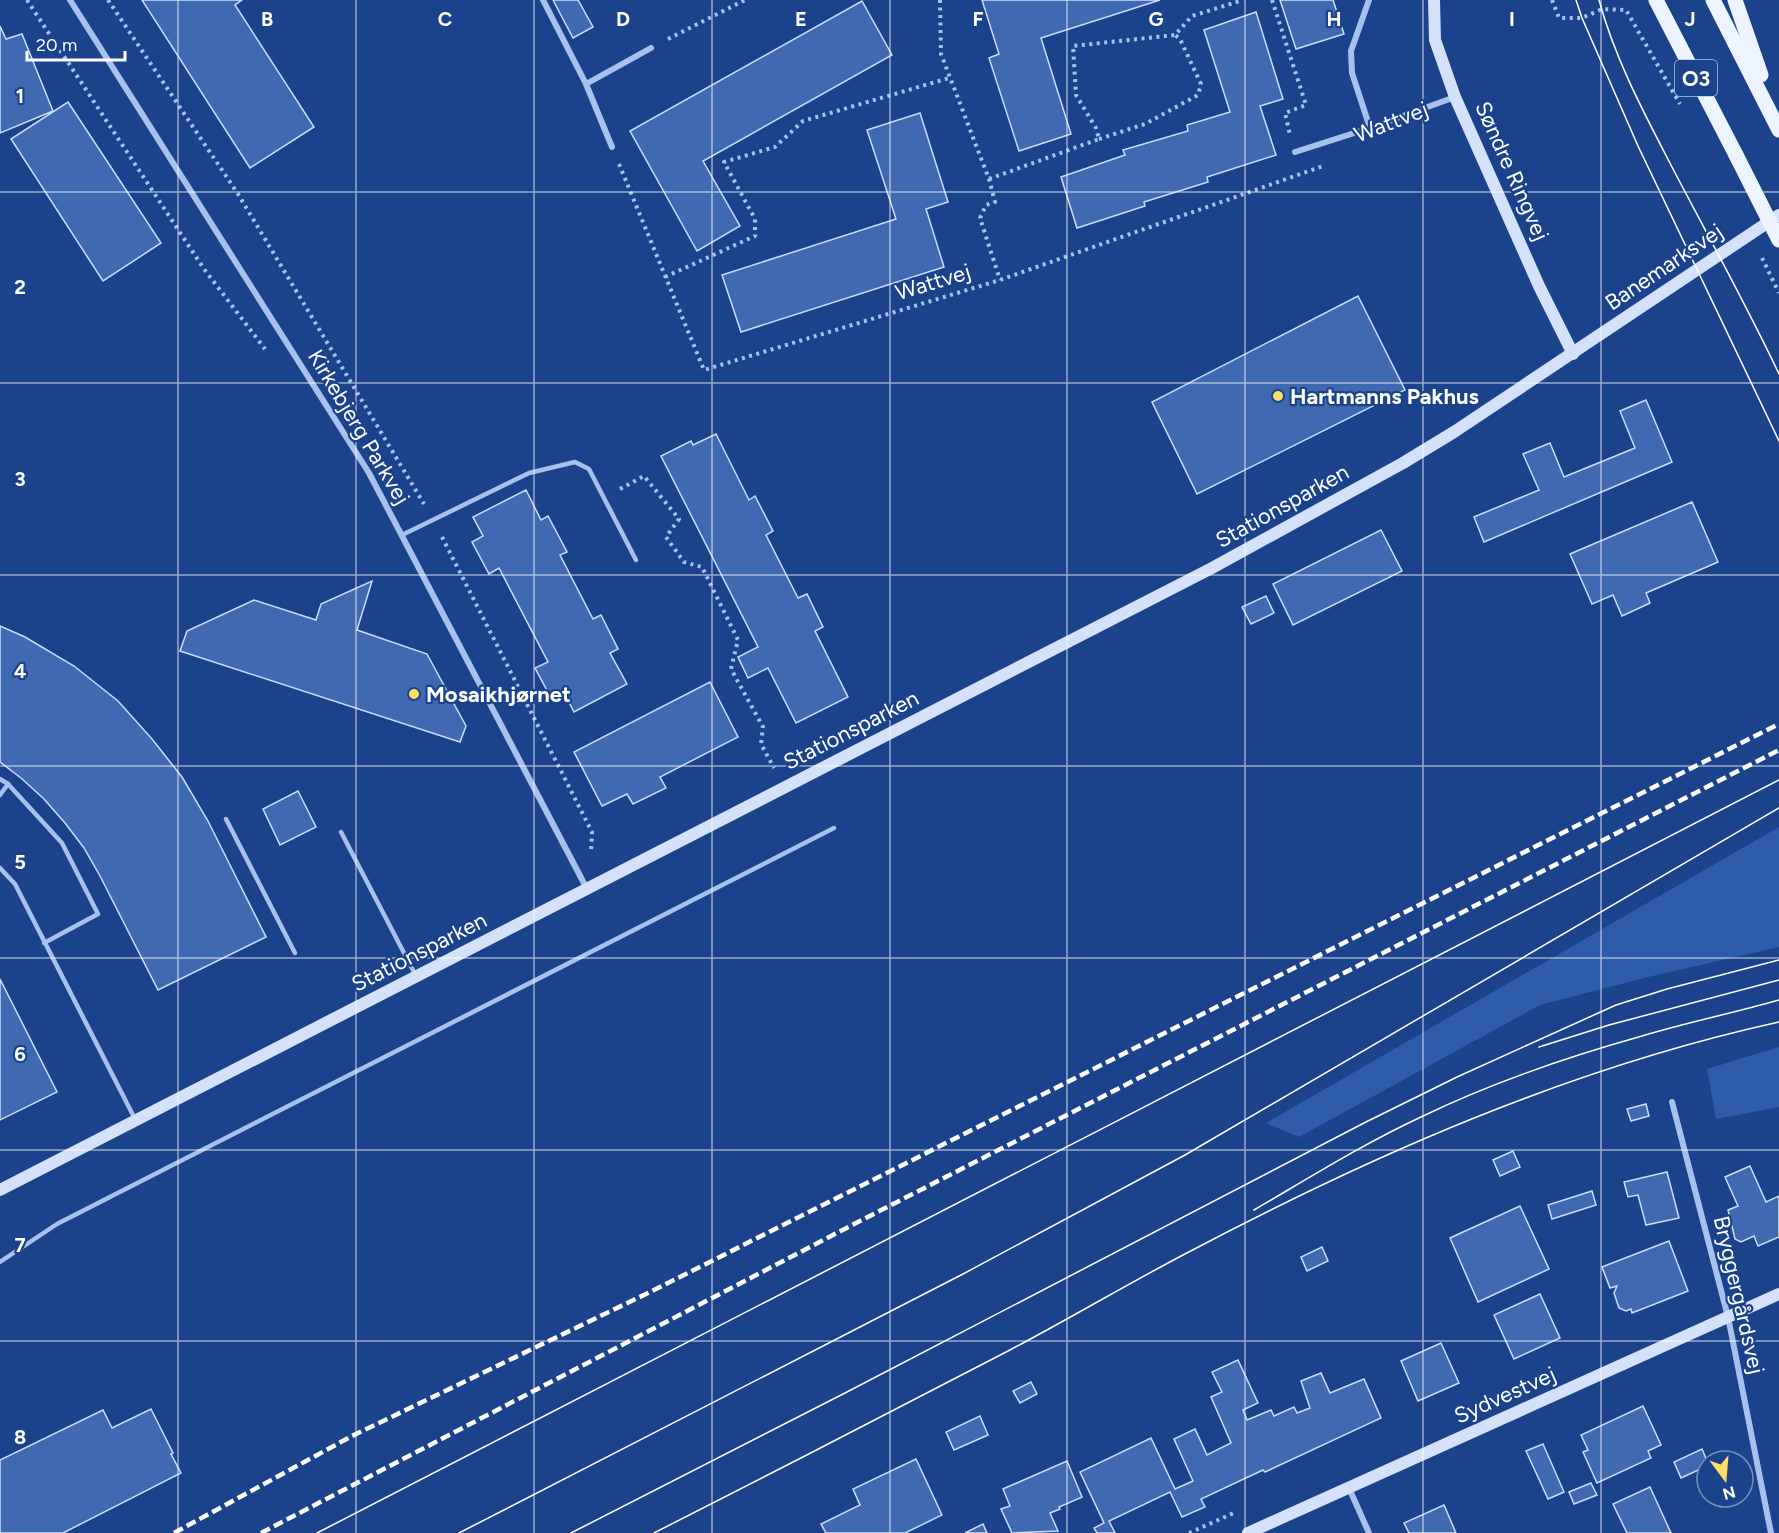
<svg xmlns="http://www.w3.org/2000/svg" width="1779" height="1533" font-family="Figtree,sans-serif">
<rect width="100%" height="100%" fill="#1b438c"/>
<g fill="#2e5caa">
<polygon points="1779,827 1779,947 1648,977 1540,1005 1299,1137 1266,1123"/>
<polygon points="1779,1047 1779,1107 1716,1119 1707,1069"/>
</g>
<g fill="#3f6ab2" stroke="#ccddfa" stroke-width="1.5">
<polygon points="142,0 242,0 235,5 314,127 250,168"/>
<polygon points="553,0 578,0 593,27 573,38"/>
<polygon points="982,0 1160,0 1041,38 1071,134 1019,151 989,58 999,54"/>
<polygon points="1280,0 1333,0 1344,34 1296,49"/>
<polygon points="862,1 892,55 703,161 740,226 697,251 630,131"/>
<polygon points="1256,12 1283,99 1260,106 1276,155 1207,177 1208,182 1144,202 1145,206 1077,228 1061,177 1125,155 1123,150 1188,131 1187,125 1230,112 1204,30"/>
<polygon points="0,26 6,39 22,34 53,111 0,133"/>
<polygon points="68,102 161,243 103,281 11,139"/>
<polygon points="920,113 948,202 926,209 944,267 741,332 722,275 896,219 867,130"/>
<polygon points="1358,296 1405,390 1197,494 1152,402"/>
<polygon points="1646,400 1672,462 1484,542 1474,517 1539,490 1523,454 1550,443 1564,477 1635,448 1620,411"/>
<polygon points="716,434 749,500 755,496 773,531 766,535 798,598 807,594 823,627 815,631 848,697 796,723 768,668 748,678 738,657 758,647 661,456 691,441 693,445"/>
<polygon points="526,490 541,520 548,516 567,552 560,555 593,619 601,615 618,649 610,653 627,684 574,712 563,691 551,698 535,668 548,662 499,568 489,574 472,542 483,536 473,517"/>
<polygon points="1692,502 1718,562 1646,593 1650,603 1622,616 1613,595 1592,604 1570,554"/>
<polygon points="1381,530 1402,571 1293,625 1273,584"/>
<polygon points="372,581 357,630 427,654 466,726 460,742 180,651 187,631 254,600 316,620 321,604"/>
<polygon points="1266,596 1274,613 1251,624 1242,607"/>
<polygon points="0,626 25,637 74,666 118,701 152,739 182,777 208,821 266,937 158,990 100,876 84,848 65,823 44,799 21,778 0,762"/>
<polygon points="710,682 738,737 660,777 666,788 633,804 627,794 602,806 574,752"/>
<polygon points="298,791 316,827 280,845 263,809"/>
<polygon points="0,979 57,1092 0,1120"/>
<polygon points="1646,1104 1649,1116 1631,1121 1627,1109"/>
<polygon points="1513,1151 1520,1167 1500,1176 1493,1160"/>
<polygon points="1750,1166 1766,1202 1779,1196 1779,1237 1758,1246 1754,1236 1741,1242 1735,1239 1728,1210 1738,1206 1725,1177"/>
<polygon points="1667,1172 1679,1218 1646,1225 1638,1195 1628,1197 1624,1182"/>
<polygon points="1592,1191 1596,1205 1552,1219 1548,1205"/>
<polygon points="1520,1206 1549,1269 1478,1302 1450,1238"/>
<polygon points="1669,1241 1688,1291 1632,1313 1631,1309 1626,1311 1619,1308 1614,1293 1617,1286 1610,1288 1602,1267"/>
<polygon points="1322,1247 1328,1261 1307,1271 1301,1257"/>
<polygon points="1540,1294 1560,1338 1514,1359 1494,1315"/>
<polygon points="1441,1343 1459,1383 1418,1401 1401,1361"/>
<polygon points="1238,1360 1258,1403 1243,1410 1247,1420 1271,1410 1274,1416 1294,1407 1297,1413 1310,1408 1301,1381 1321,1373 1330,1393 1364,1379 1381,1418 1265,1472 1263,1470 1201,1499 1205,1507 1182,1517 1170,1492 1109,1521 1115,1533 1097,1533 1094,1528 1104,1523 1080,1472 1151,1438 1175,1489 1193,1481 1174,1439 1195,1429 1207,1455 1231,1443 1211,1397 1222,1392 1212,1372"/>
<polygon points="1031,1382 1037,1394 1020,1403 1013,1391"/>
<polygon points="1643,1406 1661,1445 1648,1451 1651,1458 1597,1483 1583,1452 1588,1450 1581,1435"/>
<polygon points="151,1409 173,1453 171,1454 181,1473 63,1533 0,1533 0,1460 103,1410 112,1428"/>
<polygon points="980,1416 988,1435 954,1450 946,1432"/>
<polygon points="1543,1444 1564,1492 1548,1499 1526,1451"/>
<polygon points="1702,1449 1707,1461 1707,1466 1681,1478 1674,1462"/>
<polygon points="916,1459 942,1515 905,1533 826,1533 821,1524 860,1505 853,1489"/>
<polygon points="1067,1461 1082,1497 1059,1507 1060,1509 1050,1513 1058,1531 1012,1533 1001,1509 1010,1506 1003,1489"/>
<polygon points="1591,1483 1597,1495 1574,1504 1569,1492"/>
<polygon points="1650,1487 1671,1533 1627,1533 1613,1504"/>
<polygon points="1444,1505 1456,1533 1409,1533 1404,1523"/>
<polygon points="983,1524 987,1533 965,1533"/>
</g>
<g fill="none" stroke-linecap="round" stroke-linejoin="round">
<g stroke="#a7c1ed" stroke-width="4" stroke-dasharray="3 4.5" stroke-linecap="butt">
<polyline points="27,0 204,269 265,349"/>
<polyline points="108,0 238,194 424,504"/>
<polyline points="940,0 941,54 989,179 995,202 986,205 980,218 1000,280"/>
<polyline points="1272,0 1306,105 1285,113 1290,135"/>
<polyline points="1552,0 1559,18 1582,18 1602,9 1626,10 1680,104"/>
<polyline points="668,39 745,0"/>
<polyline points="1099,139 1145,124 1198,95 1201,84 1180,39 1175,35"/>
<polyline points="619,164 704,370 1000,280 1323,166"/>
<polyline points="989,179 1099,139 1096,128 1076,95 1073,46 1175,35 1192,16 1243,0"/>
<polyline points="665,277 755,236 755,219 724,162 775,147 803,121 949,78"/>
<polyline points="620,489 644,476 679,519 666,537 684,562 702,567 738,640 731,669 763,727 761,744 774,768"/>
<polyline points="442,537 592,832 591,853"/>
<polyline points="1189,1533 1236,1512"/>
</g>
<g stroke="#a7c1ed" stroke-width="4.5">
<polyline points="402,535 529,473 575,462 589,469 636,560"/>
<polyline points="0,779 8,784 62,843 98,914 44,943"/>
<polyline points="0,795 8,784"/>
<polyline points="226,819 295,953"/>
<polyline points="341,832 416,976"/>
<polyline points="0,868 15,884 135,1119"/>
<polyline points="0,1262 57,1224 834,828"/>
</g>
<g stroke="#a7c1ed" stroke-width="6">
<polyline points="70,0 369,473 587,889"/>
<polyline points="543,0 586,84 651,48"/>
<polyline points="1369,0 1351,51 1352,73 1370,128"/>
<polyline points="586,84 612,147"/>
<polyline points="1295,152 1370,128 1455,97"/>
<polyline points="1672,1102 1728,1317 1771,1533"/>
<polyline points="1349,1488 1369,1533"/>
</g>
<g stroke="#d3e1fa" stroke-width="12">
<polyline points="1434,0 1435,40 1455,97 1539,286 1573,354"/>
<polyline points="0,1190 1212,568 1403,463 1454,432 1779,215"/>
<polyline points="1248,1533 1779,1294"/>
</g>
<g stroke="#edf3ff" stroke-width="15">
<polyline points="1656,0 1736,155"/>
<polyline points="1713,0 1779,130"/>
<polyline points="1735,0 1761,75"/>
</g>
<g stroke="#fff" stroke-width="1.5">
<polyline points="1576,0 1582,18 1638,146 1779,441"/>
<path d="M 1599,0 C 1615,59 1644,113 1672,167 C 1708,236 1746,304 1779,374"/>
<polyline points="1539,1047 1609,1025 1779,980"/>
<path d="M 1254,1210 C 1309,1178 1363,1144 1421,1117 C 1491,1083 1567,1057 1642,1036 C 1688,1022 1734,1013 1779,1000"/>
<polyline points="317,1533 1779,780"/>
<polyline points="459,1533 963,1274 1185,1155 1779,808"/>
<polyline points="571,1533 845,1393 1364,1123 1457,1077 1616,1005 1667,989 1779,960"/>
<path d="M 654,1533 C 772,1473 891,1412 1008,1351 C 1067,1320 1124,1286 1183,1255 C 1372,1155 1570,1068 1779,1022"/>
</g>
<g stroke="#fff" stroke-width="4.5" stroke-dasharray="10 4.5" stroke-linecap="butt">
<polyline points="174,1533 352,1436 646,1294 1779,724"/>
<polyline points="261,1533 858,1222 1779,750"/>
</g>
<polyline stroke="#a7c1ed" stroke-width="4" stroke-dasharray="3 4.5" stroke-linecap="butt" points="1762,258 1779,293"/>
<polyline stroke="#edf3ff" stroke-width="15" points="1736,155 1779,240"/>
</g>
<path fill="none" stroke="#fff" stroke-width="1.5" stroke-opacity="0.55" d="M 178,0 L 178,1533M 356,0 L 356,1533M 534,0 L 534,1533M 712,0 L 712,1533M 890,0 L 890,1533M 1067,0 L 1067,1533M 1245,0 L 1245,1533M 1423,0 L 1423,1533M 1601,0 L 1601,1533M 0,192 L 1779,192M 0,383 L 1779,383M 0,575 L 1779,575M 0,766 L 1779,766M 0,958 L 1779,958M 0,1150 L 1779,1150M 0,1341 L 1779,1341"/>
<g fill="#fede64" stroke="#1b438c" stroke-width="2">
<circle cx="1278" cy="396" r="6"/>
<circle cx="414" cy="694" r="6"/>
</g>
<g text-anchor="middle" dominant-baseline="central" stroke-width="4.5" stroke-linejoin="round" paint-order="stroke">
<rect fill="#1b438c" stroke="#bbc7dc" stroke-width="1.5" x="1675" y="60" width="42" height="36" rx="4.5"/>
<g font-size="21" font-weight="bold" fill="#fff">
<text x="1696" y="78">O3</text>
</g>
<g font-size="22" fill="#fff" stroke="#1b438c">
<text transform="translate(1391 122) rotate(-21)">Wattvej</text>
<text transform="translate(1512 171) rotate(66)">Søndre Ringvej</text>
<text transform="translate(1664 267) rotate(-34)">Banemarksvej</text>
<text transform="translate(933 282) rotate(-17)">Wattvej</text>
<text transform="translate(359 427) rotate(59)">Kirkebjerg Parkvej</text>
<text transform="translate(1282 506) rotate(-29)">Stationsparken</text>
<text transform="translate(851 730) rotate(-27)">Stationsparken</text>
<text transform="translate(419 952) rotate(-27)">Stationsparken</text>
<text transform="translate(1739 1295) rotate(77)">Bryggergårdsvej</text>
<text transform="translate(1505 1395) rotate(-24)">Sydvestvej</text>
</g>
<g font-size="22" font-weight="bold" fill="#fff" stroke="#1b438c" text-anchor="start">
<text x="1290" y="396">Hartmanns Pakhus</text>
<text x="426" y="694">Mosaikhjørnet</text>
</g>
</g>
<g font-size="20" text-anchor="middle" font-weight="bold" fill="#fff" stroke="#1b438c" stroke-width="4.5" stroke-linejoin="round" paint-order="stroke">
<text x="267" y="26">B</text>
<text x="445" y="26">C</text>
<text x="623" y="26">D</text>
<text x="801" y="26">E</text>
<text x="978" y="26">F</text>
<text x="1156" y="26">G</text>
<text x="1334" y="26">H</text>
<text x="1512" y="26">I</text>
<text x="1690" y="26">J</text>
<text x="20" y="103">1</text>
<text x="20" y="294">2</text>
<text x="20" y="486">3</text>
<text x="20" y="678">4</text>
<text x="20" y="869">5</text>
<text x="20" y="1061">6</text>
<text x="20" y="1252">7</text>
<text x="20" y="1444">8</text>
</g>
<g transform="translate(1725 1479) rotate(164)"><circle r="28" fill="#1b438c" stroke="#768eba" stroke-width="1.5"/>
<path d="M0-4.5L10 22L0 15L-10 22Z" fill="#fede64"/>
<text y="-9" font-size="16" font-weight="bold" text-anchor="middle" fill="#ffffff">N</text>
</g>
<path d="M27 51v9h98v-9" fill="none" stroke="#ffffff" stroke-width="3"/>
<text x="36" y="51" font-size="18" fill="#ffffff" stroke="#1b438c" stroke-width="4.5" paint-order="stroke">20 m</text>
</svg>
